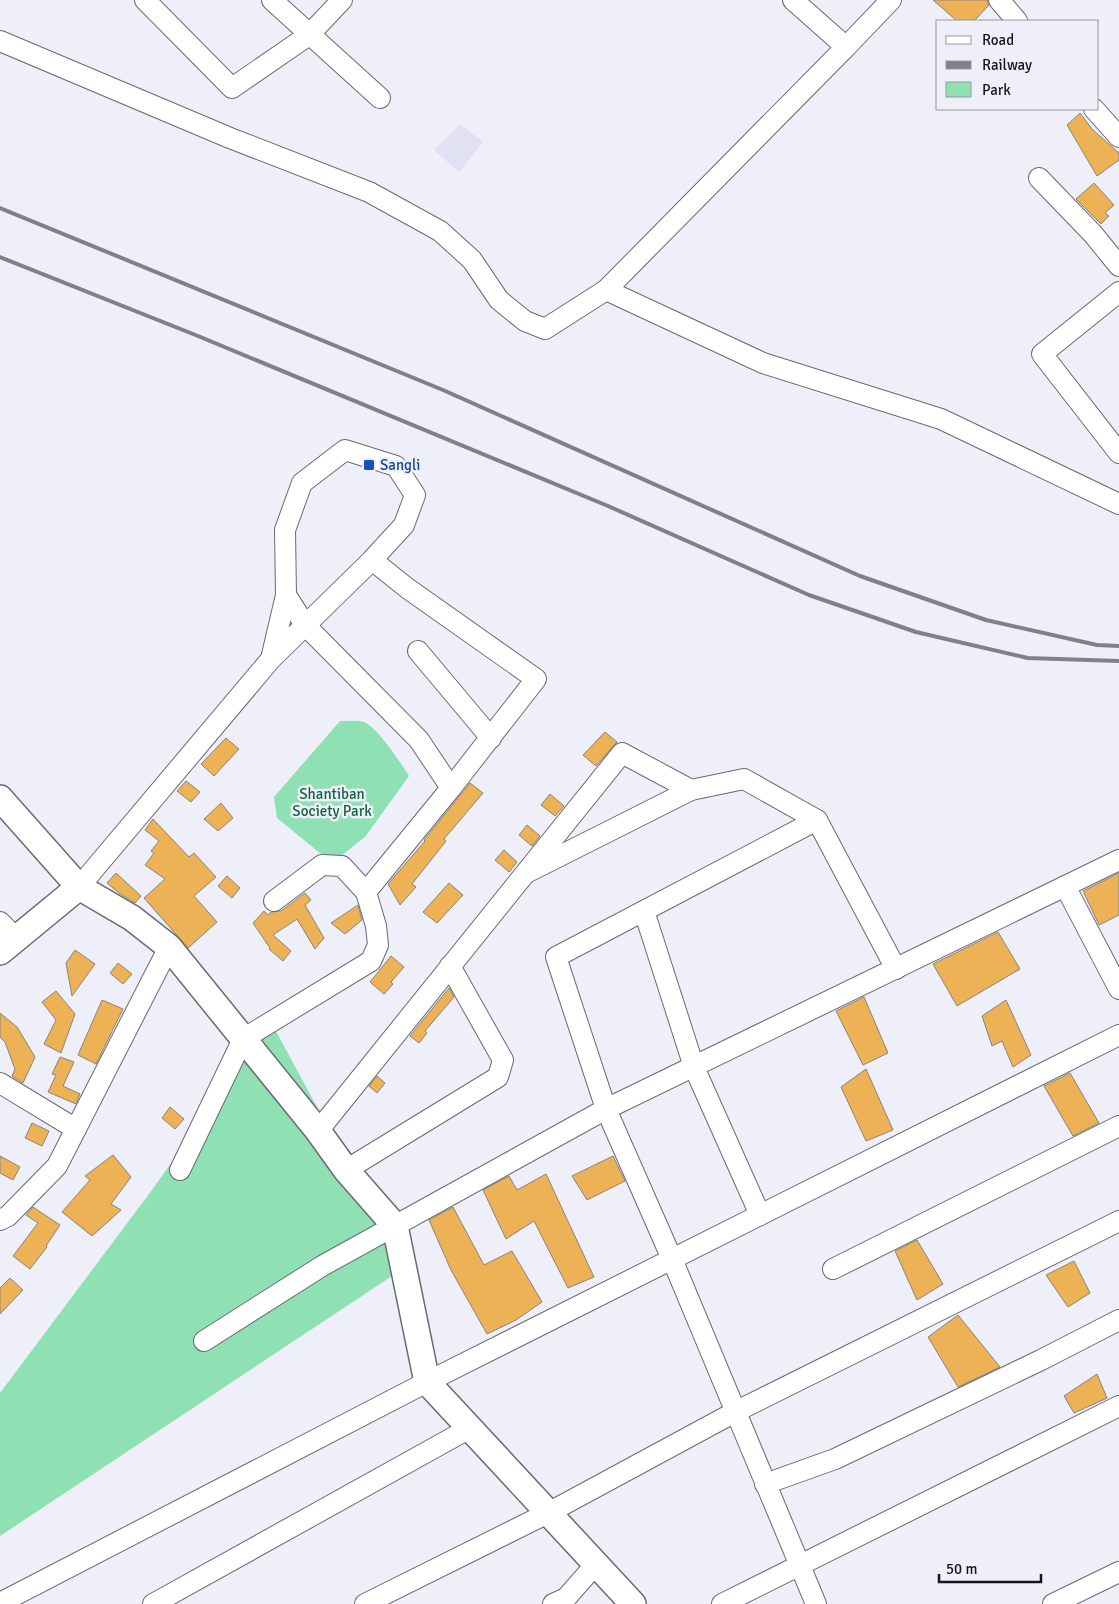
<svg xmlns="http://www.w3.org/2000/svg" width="1119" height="1604" font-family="Signika,sans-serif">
<rect width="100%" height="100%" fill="#eeeff9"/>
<polygon fill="#e0e2f3" points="460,124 483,142 459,172 434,150"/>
<g fill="#8fe1b4">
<path d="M 340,721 C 347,721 358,720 364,722 C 379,729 400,762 409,776 L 365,837 L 332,863 L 277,818 L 274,797 Z"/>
<polygon points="271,1022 404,1268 0,1536 0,1393 152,1190"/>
</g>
<g fill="#edb256" stroke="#89837c">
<polygon points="933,0 987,0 989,5 974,21 957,21"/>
<polygon points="1080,113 1092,129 1119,153 1119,160 1097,176 1067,125"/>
<polygon points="1094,183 1114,205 1105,213 1109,216 1101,224 1076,199"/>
<polygon points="605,732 617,742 596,766 583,755"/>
<polygon points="226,738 239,749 214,776 201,764"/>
<polygon points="186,781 200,792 191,802 177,791"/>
<polygon points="470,783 483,793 444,839 446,841 412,884 416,887 400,905 388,884 425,841 424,840"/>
<polygon points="550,794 564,806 555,816 541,805"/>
<polygon points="221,803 233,818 218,831 204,819"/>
<polygon points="153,819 189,857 194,853 216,877 194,896 217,922 188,948 144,898 165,879 145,865 154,853 151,851 159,841 145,830"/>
<polygon points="527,825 540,836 532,846 519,835"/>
<polygon points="504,850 517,862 509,872 495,860"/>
<polygon points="116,873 141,896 135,903 119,893 107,883"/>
<polygon points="1119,873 1119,915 1099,925 1083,891"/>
<polygon points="227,876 240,888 232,898 218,886"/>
<polygon points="449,883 463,895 437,923 423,912"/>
<polygon points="305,893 311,900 305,905 324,938 315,949 297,919 273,935 291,951 283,961 269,949 270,948 253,923 264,911 268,915 271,912 281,911"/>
<polygon points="358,905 362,920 345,934 331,923"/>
<polygon points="998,932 1020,969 957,1006 933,964"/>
<polygon points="75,950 95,964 72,996 66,963"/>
<polygon points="391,956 404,967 391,982 393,984 384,994 370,982"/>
<polygon points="118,963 132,974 123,984 110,973"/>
<polygon points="449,988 454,997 425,1031 427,1033 419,1043 410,1036"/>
<polygon points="56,991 75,1014 61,1053 44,1044 56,1020 42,1002"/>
<polygon points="864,997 888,1053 863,1065 836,1011"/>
<polygon points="102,1000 123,1009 96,1064 78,1055"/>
<polygon points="1006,1000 1031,1055 1013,1067 1002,1041 992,1046 982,1016"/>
<polygon points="0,1013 17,1027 35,1057 23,1083 12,1076 15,1069 5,1042 0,1037"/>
<polygon points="60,1057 74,1062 63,1086 80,1094 76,1104 48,1092 56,1075 52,1074"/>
<polygon points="866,1069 893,1130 866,1141 841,1087"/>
<polygon points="1070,1073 1099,1123 1073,1136 1044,1086"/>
<polygon points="377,1076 385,1083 377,1093 369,1086"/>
<polygon points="170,1107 184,1119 175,1129 162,1118"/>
<polygon points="32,1123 49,1131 42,1146 25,1138"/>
<polygon points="113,1155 131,1177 111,1204 121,1210 92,1236 62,1212 90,1180 85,1176"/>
<polygon points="0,1156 20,1167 13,1180 0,1173"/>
<polygon points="613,1156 625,1181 587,1200 572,1176"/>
<polygon points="546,1174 594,1277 568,1288 534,1221 506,1239 483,1190 509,1176 517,1190"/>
<polygon points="33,1207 60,1225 46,1246 47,1247 30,1269 13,1256 38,1223 26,1215"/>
<polygon points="453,1207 484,1265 512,1251 542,1302 516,1320 487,1334 451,1270 429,1220"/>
<polygon points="917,1240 943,1284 917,1300 895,1251"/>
<polygon points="1074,1261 1090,1293 1068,1307 1046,1275"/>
<polygon points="10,1278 23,1290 0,1314 0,1288"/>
<polygon points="958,1315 1000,1367 958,1387 928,1337"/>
<polygon points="1097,1374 1107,1398 1074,1413 1064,1396"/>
</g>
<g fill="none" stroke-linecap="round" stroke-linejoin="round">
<g stroke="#696a72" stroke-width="22">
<g id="minor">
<polyline points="145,0 232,88 309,35 342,0"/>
<polyline points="272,0 380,98"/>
<polyline points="793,0 846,47 606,290 763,363 941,419 1119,504"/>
<polyline points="999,0 1017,21"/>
<polyline points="0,41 230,138 369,192 440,231 472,260 499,300 525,321 545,329 606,290"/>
<polyline points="846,47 891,0"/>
<polyline points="1094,109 1119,137"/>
<polyline points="1039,178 1093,234 1119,266"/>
<polyline points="1119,292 1042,354 1119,453"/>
<polyline points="286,595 305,625 419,740 451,788"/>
<polyline points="418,651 491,738"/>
<polyline points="817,820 896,969"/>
<polyline points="528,872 691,790"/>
<polyline points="1065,886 1119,989"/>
<polyline points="79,887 271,659 372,560 404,525 415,495 396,466 345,450 302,483 285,530 286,595 271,659"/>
<polyline points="274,901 322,865 342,866 366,892"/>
<polyline points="644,911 694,1067 760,1215"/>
<polyline points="0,922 16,938"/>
<polyline points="0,1083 76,1129"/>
<polyline points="318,1131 622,753 691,790 744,779 817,820 556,957 606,1109 672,1259 816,1604"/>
<polyline points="180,1170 243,1039 371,961 378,945 376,926 366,892 451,788 536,679 407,588 372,560"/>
<polyline points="346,1170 498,1077 503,1060 450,966"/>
<polyline points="0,1220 8,1216 57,1166 169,947"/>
<polyline points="833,1269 1119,1126"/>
<polyline points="204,1341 322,1266 606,1109 1119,860"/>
<polyline points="765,1484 835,1459 1041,1360 1119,1320"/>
<polyline points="0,1603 427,1382 1119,1035"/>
<polyline points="153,1604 470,1428"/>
<polyline points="365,1604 548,1513 735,1412 1119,1221"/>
<polyline points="553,1604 566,1598 596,1564"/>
<polyline points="722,1604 1119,1406"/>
<polyline points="1053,1604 1119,1572"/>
</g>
</g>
<g stroke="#696a72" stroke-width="28">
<g id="major">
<polyline points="0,798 79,887"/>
<polyline points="0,952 79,887 132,918 169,947 318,1131 346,1170 395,1226 427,1382 633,1604"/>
</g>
</g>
<use href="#minor" stroke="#fff" stroke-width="20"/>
<use href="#major" stroke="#fff" stroke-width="25"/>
<g stroke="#808187" stroke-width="4">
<polyline points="0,208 443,390 860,576 986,620 1097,645 1119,646"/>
<polyline points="0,257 198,336 608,506 809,595 916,632 1028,658 1119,661"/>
</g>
</g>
<rect fill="#1a4fb4" stroke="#eeeff9" stroke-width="2" x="363" y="459" width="12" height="12" rx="2.5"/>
<g text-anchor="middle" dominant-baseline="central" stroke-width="5" stroke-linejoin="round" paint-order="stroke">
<g font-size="15" fill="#164399" stroke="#eeeff9" text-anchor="start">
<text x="380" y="465">Sangli</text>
</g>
<g font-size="15" fill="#136441" stroke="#eeeff9">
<text x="332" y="794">Shantiban<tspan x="332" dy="17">Society Park</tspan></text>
</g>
</g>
<rect x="936" y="20" width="162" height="90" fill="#eeeff9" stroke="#97989f"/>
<rect x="946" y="36" width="25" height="8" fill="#ffffff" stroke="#97989f"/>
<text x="982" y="45" font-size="15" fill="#151619">Road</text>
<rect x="946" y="61" width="25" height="8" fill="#808187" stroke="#97989f"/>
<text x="982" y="70" font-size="15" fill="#151619">Railway</text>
<rect x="946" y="82" width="25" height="15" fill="#8fe1b4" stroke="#97989f"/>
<text x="982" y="95" font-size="15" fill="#151619">Park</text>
<path d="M939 1574v8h102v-8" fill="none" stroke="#151619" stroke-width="2.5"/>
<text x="946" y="1574" font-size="15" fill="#151619" stroke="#eeeff9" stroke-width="4" paint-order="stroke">50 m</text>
</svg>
